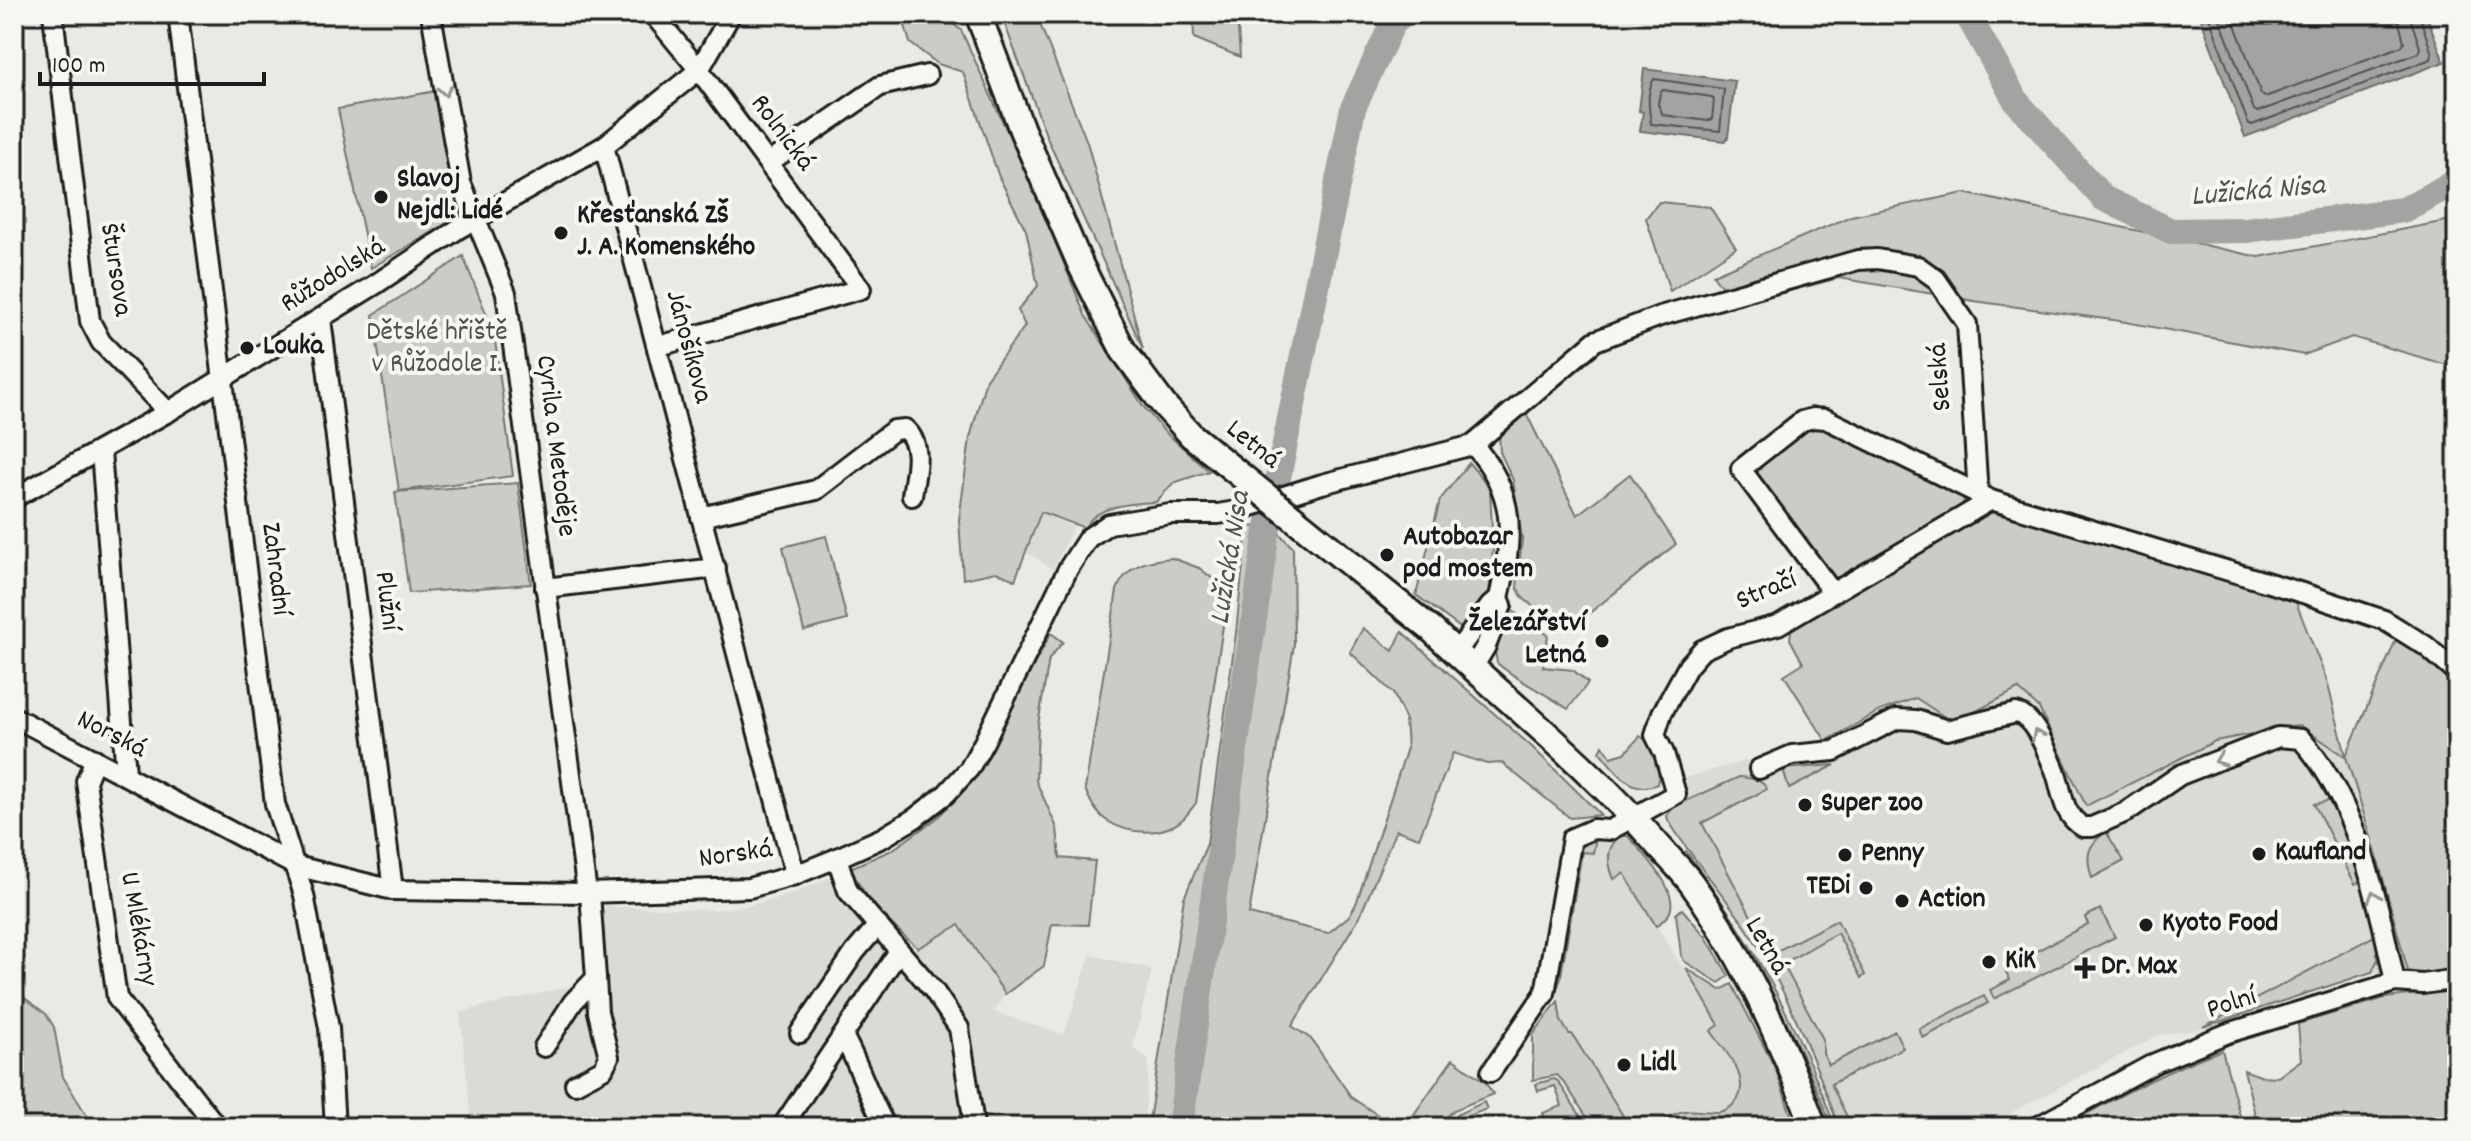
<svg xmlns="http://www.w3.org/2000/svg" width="2471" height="1141" font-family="Dekko,sans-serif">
<rect width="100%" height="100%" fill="#e9e9e5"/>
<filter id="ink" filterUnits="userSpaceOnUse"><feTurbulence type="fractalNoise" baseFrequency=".0125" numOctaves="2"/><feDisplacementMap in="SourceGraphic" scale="16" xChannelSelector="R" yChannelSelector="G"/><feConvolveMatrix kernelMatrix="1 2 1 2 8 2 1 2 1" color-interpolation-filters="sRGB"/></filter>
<g filter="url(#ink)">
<g fill="#dadad6">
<polygon points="1041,511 1074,526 1053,569 1026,552"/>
<polygon points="2018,688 2039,708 2086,806 2215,741 2299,725 2346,757 2408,971 2367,974 2196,1030 2159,1035 1984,1127 1838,1127 1807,1045 1771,970 1725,895 1668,820 1681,779 1801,745 1826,741 1880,711 1916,698 1954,722"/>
<polygon points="1595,838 1613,841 1610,847 1615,878 1623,873 1719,1025 1712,1032 1739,1073 1742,1087 1739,1098 1730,1109 1719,1112 1690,1110 1676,1113 1653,1127 1630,1127 1572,1034 1569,1035 1561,1021 1557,994 1582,852 1593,853"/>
<polygon points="829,878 887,952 918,948 959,924 1005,994 994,1012 1064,1035 1090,955 1152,969 1133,1047 1149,1061 1144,1127 459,1127 471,1119 460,1012 568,987 602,970 596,906 717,910 751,905 786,896"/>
</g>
<g fill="#cbcbc7" stroke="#747472" stroke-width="2">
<path d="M 886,14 L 947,14 L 952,23 L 961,30 L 1033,188 L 1085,315 L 1143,406 L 1164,431 L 1209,471 L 1173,483 L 1156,502 C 1134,503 1095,505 1085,528 L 1041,512 L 1015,580 L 996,572 L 963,579 L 959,520 L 970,438 L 986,379 L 1025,326 L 1018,310 L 1038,286 L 1026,230 L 999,177 L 963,72 L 938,64 L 910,43 L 902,15 Z"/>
<polygon points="1001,14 1036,14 1087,142 1143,349 1048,140"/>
<polygon points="1193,14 1237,14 1240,57 1194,38"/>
<polygon points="436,91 460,216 371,268 338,109"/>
<polygon points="1964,193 2259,257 2457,219 2457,368 2352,337 2304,355 2120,321 1974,301 1839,278 1735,305 1713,275 1851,216"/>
<polygon points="1659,202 1710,207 1736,248 1670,291 1646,218"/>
<polygon points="463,256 494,333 513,476 399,491 373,315"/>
<polygon points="1525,411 1577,515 1630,474 1676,544 1568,630 1557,626 1523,598 1517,587 1522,539 1513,480 1500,452 1499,434"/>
<polygon points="1808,424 1842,433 1967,494 1957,515 1844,577 1831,577 1756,480 1754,467"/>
<polygon points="1469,463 1490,488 1493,549 1489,595 1466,632 1416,595 1440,500"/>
<polygon points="518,483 531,584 409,593 395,492"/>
<path d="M 1990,512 L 2293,595 L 2327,681 L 2346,756 L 2398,635 L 2457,683 L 2457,971 L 2426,975 L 2408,971 L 2376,853 L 2346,757 L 2299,725 L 2215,741 L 2086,806 L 2039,708 L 2018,689 L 1954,723 L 1916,698 L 1880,711 L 1826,741 L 1784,675 L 1803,663 L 1790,639 L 1791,630 C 1854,584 1920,548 1990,512 Z"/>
<polygon points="1247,525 1278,532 1293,548 1294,645 1249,914 1328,933 1349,916 1356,904 1407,748 1405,718 1393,693 1350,652 1363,628 1393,651 1402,632 1532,747 1601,815 1570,818 1502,763 1487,764 1453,753 1419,838 1396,830 1360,916 1292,1026 1311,1039 1352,1098 1396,1127 1148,1127 1184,898 1207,844 1236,633"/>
<polygon points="826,536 847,620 804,631 783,547"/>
<path d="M 1172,558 L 1199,568 L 1221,585 L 1226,606 L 1196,803 C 1192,808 1188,814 1184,818 C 1164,837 1128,835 1106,820 C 1095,812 1090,801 1085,789 L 1117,590 C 1126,565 1147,560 1172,558 Z"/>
<path d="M 1510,609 L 1548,635 L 1543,667 L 1573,670 L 1588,683 L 1568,709 C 1544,692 1519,682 1497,663 L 1494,646 Z"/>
<path d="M 1051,633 L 1063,642 L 1049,659 L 1038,725 L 1036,781 L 1057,828 L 1060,858 L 1095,861 L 1088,925 L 1052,924 L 1044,966 L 1005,994 L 959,925 L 918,948 C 891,925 865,900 850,868 L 892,850 L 936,819 L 971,783 Z"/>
<path d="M 1640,736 L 1656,747 L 1661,769 L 1657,784 C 1631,796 1614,769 1600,752 L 1603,745 L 1611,757 L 1625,753 Z"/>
<polygon points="1835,765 1789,789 1783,769"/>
<path d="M 1739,777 C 1749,778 1762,779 1767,789 L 1702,823 L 1771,954 L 1837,920 L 1865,975 L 1861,978 L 1837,933 L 1783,964 L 1823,1039 L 1823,1054 L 1829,1065 L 1895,1031 L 1903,1048 L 1831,1084 L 1852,1127 L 1839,1127 C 1816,1065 1792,1002 1758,946 C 1731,901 1695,864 1668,820 L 1667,815 L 1675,806 Z"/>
<polygon points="2331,800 2343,811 2361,881 2355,884 2314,804"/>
<path d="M 2106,832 L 2124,861 L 2092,878 C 2085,856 2087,845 2106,832 Z"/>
<polygon points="1597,833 1593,853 1582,852 1560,981 1552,1001 1550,998 1580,841"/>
<path d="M 1622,835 L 1628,836 C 1642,852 1679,889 1670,912 C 1667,918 1661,922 1656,926 L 1624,873 L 1614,879 C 1607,863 1605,846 1622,835 Z"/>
<path d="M 1686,851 C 1752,939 1797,1023 1835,1127 L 1832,1127 C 1792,1025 1750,940 1683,853 Z"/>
<polygon points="1682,909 1706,937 1729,976 1719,983 1684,961 1681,955 1676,914"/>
<polygon points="2100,909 2115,937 1994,999 1990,990 2010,980 2004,968 2088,924 2085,917"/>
<polygon points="2376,935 2378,959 2372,972 2203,1027"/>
<path d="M 1686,968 L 1721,990 L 1732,984 L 1776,1070 L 1795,1127 L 1653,1127 C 1660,1123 1667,1117 1675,1114 C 1689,1107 1704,1113 1719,1112 C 1726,1111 1730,1108 1735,1103 C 1754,1080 1724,1050 1711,1031 L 1719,1025 Z"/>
<polygon points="2457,989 2457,1127 2258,1127 2244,1070 2260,1076 2278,1077 2301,1060 2298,1024 2385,998"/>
<polygon points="14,990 46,1014 54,1027 63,1077 94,1127 14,1127"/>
<polygon points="1984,996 1988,1003 1923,1038 1919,1029"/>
<polygon points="1558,1001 1561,1021 1569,1034 1572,1034 1630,1127 1593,1127 1564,1082 1557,1075 1533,1080 1533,1035"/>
<path d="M 2222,1050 L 2243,1127 L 2078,1127 L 2082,1124 L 2079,1118 C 2126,1092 2172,1068 2222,1050 Z"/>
<polygon points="1453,1059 1485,1082 1493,1094 1454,1110 1436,1127 1405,1127"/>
<polygon points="1554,1079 1558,1081 1585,1123 1584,1127 1548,1127 1543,1113 1562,1106 1555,1086 1538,1091 1536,1084"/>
<polygon points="1484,1102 1487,1109 1468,1116 1472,1127 1443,1127 1458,1114"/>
</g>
<g fill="#a3a3a1" stroke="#6d6d6c" stroke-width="2">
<polygon points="2199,14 2426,14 2444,62 2245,137"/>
<polygon points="1644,69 1735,81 1728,137 1725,141 1640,131 1643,112 1639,111"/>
</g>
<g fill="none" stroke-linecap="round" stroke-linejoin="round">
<g stroke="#525251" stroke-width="2">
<polyline points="2208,14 2248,123 2252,125 2431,59 2432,54 2419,14"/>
<polyline points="2218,14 2254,110 2257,112 2418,53 2420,48 2409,14"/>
<polyline points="2231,14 2261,94 2265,97 2402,46 2404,42 2397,14"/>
<path d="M 1654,79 L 1724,89 L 1720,131 L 1651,124 C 1649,110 1646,91 1654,79 Z"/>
<polygon points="1663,90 1712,97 1714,100 1712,119 1708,121 1663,115 1658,104 1660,93"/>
</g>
<g stroke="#a3a3a1" stroke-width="26">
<polyline points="1967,14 2016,101 2103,198 2171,231 2246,230 2403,210 2457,181"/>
<polyline points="1180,1127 1266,537 1353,108 1392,25 1402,14"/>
</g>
<g stroke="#1c1c1c" stroke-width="24">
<g id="street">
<polyline points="53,14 90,321 101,342 168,412"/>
<polyline points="178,14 275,804 304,895 329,1028 335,1127"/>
<polyline points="431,14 461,183 506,293 587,893"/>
<polyline points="653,14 699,70 861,289 659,346"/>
<polyline points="604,146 795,875"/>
<polyline points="768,163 880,86 927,75"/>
<polyline points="321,319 393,890"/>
<path d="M 1473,445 C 1518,494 1513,537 1499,598 L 1502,605 L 1486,646 L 1474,666"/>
<polyline points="101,451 126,774"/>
<polyline points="14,498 168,412 376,284 458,229 604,146 699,70 731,14"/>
<path d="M 701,517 L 816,490 L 894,430 L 905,429 C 924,446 915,472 912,496"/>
<polyline points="545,588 716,568"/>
<polyline points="1833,593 1741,469 1802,421 1813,418 1826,419 1991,500 2306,594 2384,620 2426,646 2457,673"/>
<polyline points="1456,653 1490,606 1499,598"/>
<polyline points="14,717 296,866 393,890 587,893 749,888 795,875 837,858 882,838 915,818 946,794 969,769 984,742 1068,569 1088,538 1109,524 1170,514 1218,514 1236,511 1322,484 1473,445 1595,341 1660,316 1858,260 1877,259 1918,266 1936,279 1967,324 1978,495"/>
<polyline points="95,759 86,781 117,998 217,1127"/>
<path d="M 1759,769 L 1792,755 L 1834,751 L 1897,719 L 1916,720 L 1947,730 L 2016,713 C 2035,717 2048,754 2055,770 C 2063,791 2061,814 2083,827 L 2092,827 L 2126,812 L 2180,775 L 2278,737 L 2301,739 C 2357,801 2378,901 2395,982"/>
<polyline points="837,858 848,891 934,991 959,1028 974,1124"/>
<polyline points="800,1033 855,952 878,925"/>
<path d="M 843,1036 C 860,1066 869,1098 886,1127"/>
<polyline points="544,1047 573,1002 596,978 590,893"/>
<polyline points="1491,1072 1545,993 1572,838 1593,829 1610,830 1676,794 1664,753 1655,735 1662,713 1688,666 1702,650 1728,638 1778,625 1991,500"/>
<polyline points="575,1084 603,1069 609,1057 598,1012 596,978"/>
<polyline points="782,1127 899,951"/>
<polyline points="2037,1127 2155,1063 2228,1033 2395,982 2423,984 2457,979"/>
</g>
</g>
<g stroke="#1c1c1c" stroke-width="30">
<g id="secondary">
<polyline points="978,14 1022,130 1081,266 1123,350 1163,404 1192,436"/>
<path d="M 1432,630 C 1507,701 1588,765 1656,843 C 1668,857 1681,869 1692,884 C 1745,958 1782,1042 1814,1127"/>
</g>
</g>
<use href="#street" stroke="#f6f6f2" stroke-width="18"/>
<use href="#secondary" stroke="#f6f6f2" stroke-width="24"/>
<g stroke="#1c1c1c" stroke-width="30" stroke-linecap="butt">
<polyline id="secondary-bridge" points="1192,436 1432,630"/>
</g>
<use href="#secondary-bridge" stroke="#f6f6f2" stroke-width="24"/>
</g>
<defs><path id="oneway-chevron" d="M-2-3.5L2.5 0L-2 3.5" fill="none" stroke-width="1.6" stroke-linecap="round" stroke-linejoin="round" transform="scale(2)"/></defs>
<g stroke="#949492">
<use href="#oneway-chevron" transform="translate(445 91) rotate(80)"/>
<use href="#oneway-chevron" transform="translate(2037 735) rotate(-116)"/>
<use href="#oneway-chevron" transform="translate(2220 760) rotate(159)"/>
<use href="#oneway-chevron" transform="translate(2374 896) rotate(-107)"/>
</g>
</g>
<g fill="#1c1c1c" stroke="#f6f6f2" stroke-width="3">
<circle cx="381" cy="197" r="8"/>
<circle cx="561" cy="233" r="8"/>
<circle cx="247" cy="348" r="8"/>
<circle cx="1387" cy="555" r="8"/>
<circle cx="1602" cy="641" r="8"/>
<circle cx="1805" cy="805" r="8"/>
<circle cx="2259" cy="854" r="8"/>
<circle cx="1845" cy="855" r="8"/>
<circle cx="1866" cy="888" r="8"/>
<circle cx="1902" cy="901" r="8"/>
<circle cx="2146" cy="925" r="8"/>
<circle cx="1989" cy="962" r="8"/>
<path d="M2081 956h8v8h8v8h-8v8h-8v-8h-8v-8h8z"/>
<circle cx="1624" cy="1065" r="8"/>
</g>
<g text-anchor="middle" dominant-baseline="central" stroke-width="8" stroke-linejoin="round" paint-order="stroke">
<g font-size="28" fill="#1c1c1c" stroke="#f6f6f2">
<text transform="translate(781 134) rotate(53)">Rolnická</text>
<text transform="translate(114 270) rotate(81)">Štursova</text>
<text transform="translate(334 277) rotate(-32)">Růžodolská</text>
<text transform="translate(687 347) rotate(75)">Jánošíkova</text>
<text transform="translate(1942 377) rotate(-94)">Selská</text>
<text transform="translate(554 446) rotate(83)">Cyrila a Metoděje</text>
<text transform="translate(1252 446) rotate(39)">Letná</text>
<text transform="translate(274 569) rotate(83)">Zahradní</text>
<text transform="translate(1767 592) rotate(-23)">Stračí</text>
<text transform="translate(385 601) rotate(83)">Plužní</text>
<text transform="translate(111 736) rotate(27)">Norská</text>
<text transform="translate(736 856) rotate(-8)">Norská</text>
<text transform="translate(137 929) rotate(80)">U Mlékárny</text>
<text transform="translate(1765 947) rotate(60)">Letná</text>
<text transform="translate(2232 1005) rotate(-18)">Polní</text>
</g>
<g font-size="28" font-weight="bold" fill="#1c1c1c" stroke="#f6f6f2" text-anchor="start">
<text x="397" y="181">Slavoj<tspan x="397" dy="32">Nejdl: Lidé</tspan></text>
<text x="577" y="217">Křesťanská ZŠ<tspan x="577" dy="32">J. A. Komenského</tspan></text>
<text x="263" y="348">Louka</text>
<text x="1403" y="539">Autobazar<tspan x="1403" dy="32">pod mostem</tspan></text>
<text x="1586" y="625" text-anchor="end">Železářství<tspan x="1586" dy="32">Letná</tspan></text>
<text x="1821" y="805">Super zoo</text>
<text x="2275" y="854">Kaufland</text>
<text x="1861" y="855">Penny</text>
<text x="1850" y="888" text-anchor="end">TEDi</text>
<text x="1918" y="901">Action</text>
<text x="2162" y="925">Kyoto Food</text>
<text x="2005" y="962">KiK</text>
<text x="2101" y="968">Dr. Max</text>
<text x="1640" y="1065">Lidl</text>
</g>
<g font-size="28" fill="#51514f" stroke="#f6f6f2">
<text x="437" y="334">Dětské hřiště<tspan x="437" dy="32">v Růžodole I.</tspan></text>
</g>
<g font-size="30" font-style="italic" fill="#525251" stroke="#f6f6f2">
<text transform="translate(2258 193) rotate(-5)">Lužická Nisa</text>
<text transform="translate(1232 558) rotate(-81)">Lužická Nisa</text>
</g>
</g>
<rect width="2471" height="1141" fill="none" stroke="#f6f6f2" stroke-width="48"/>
<rect x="24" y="24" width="2423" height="1093" fill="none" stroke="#1c1c1c" stroke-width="3" filter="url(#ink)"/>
<path d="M40 72v12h224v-12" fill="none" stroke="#1c1c1c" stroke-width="4"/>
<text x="52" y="72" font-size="24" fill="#1c1c1c" stroke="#f6f6f2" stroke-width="6" paint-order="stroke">100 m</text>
</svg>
